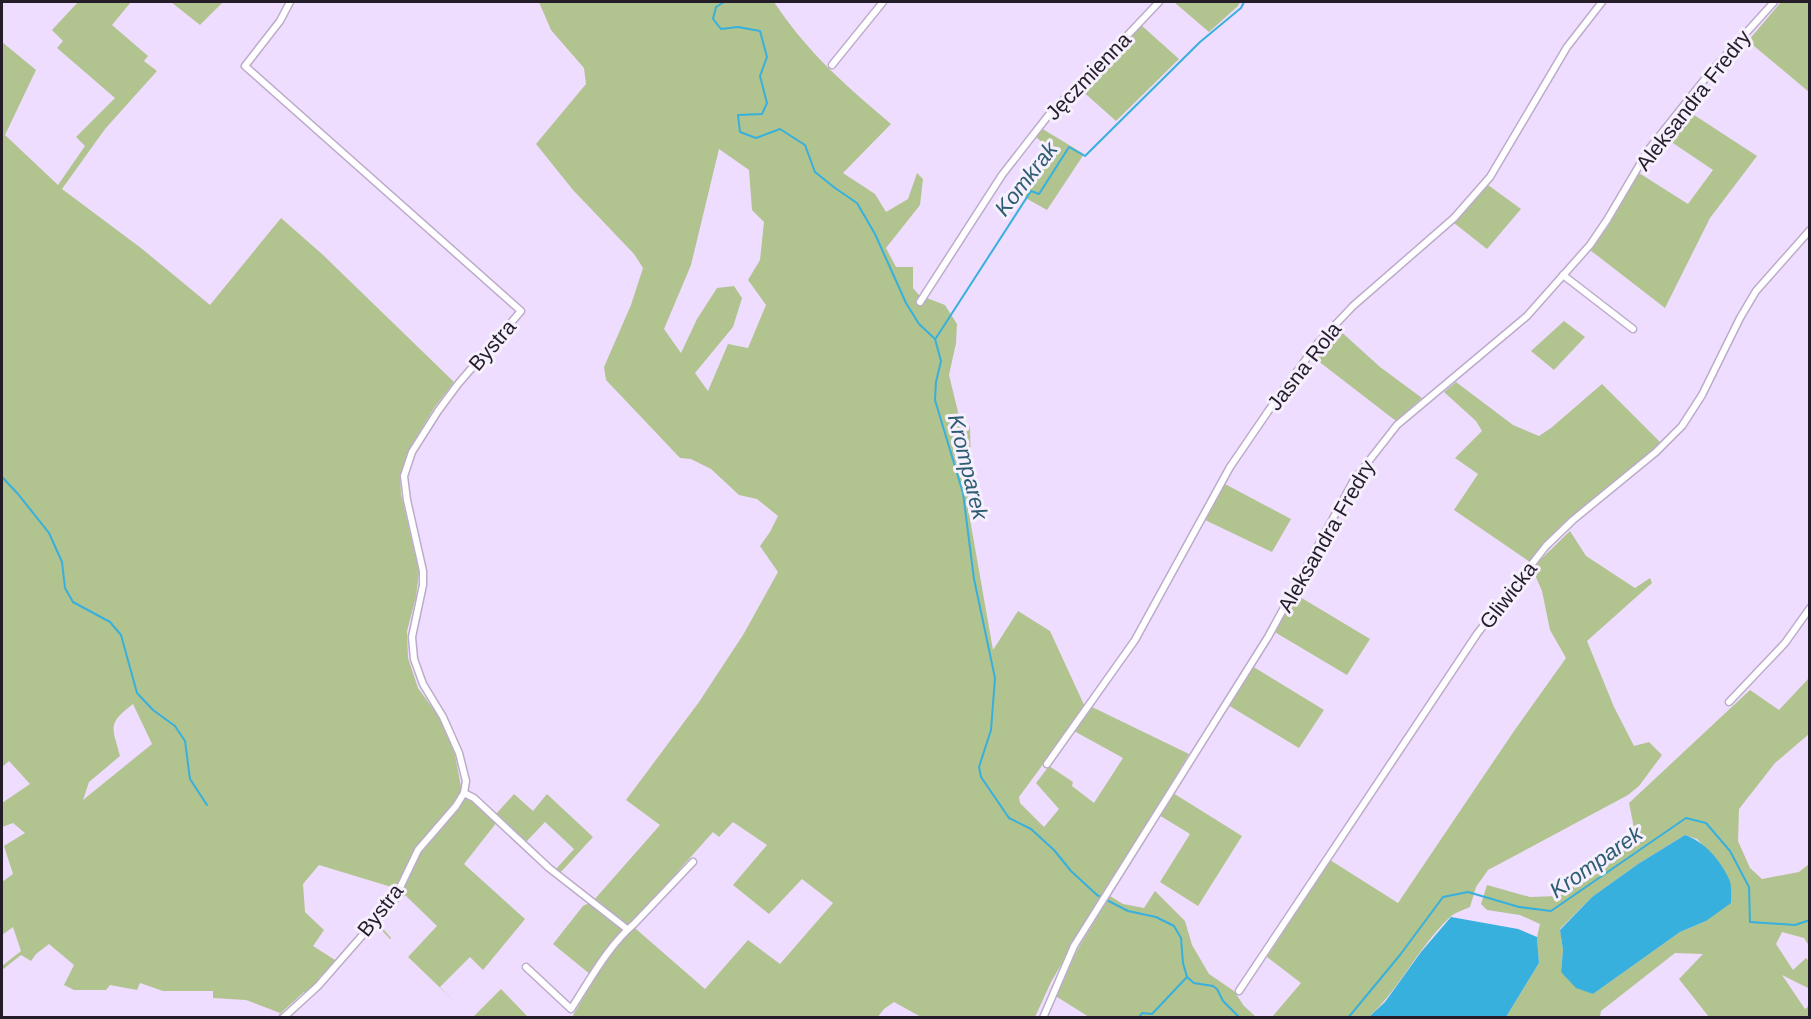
<svg xmlns="http://www.w3.org/2000/svg" width="1811" height="1019" font-family="Helvetica,sans-serif">
<rect width="100%" height="100%" fill="#efddff"/>
<g fill="#b1c38e" fill-rule="evenodd">
<path d="M 78,2 L 131,2 L 112,25 L 148,56 L 144,61 L 157,71 L 105,129 L 62,189 L 141,248 L 210,305 L 281,218 L 322,254 L 454,382 L 434,408 L 408,451 L 400,476 L 401,494 L 419,572 L 416,597 L 407,631 L 408,658 L 418,688 L 442,721 L 455,755 L 462,792 L 416,849 L 398,889 L 319,865 L 303,884 L 305,912 L 324,930 L 313,946 L 335,960 L 356,936 L 346,950 L 319,978 L 319,981 L 308,992 L 304,992 L 281,1013 L 279,1017 L 278,1017 L 280,1013 L 246,1000 L 213,998 L 213,991 L 163,991 L 140,983 L 137,990 L 110,985 L 106,990 L 74,990 L 64,985 L 74,965 L 49,944 L 36,954 L 31,961 L 21,955 L 2,970 L 2,966 L 21,951 L 13,927 L 2,935 L 2,882 L 13,874 L 4,846 L 25,833 L 13,823 L 2,827 L 2,803 L 30,784 L 9,761 L 2,767 L 2,42 L 36,70 L 5,135 L 58,185 L 85,146 L 76,137 L 115,98 L 57,48 L 63,41 L 52,30 ZM 133,704 L 152,744 L 83,800 L 89,782 L 120,756 C 112,726 107,724 133,704 Z"/>
<polygon points="171,2 223,2 200,25"/>
<path d="M 539,2 L 774,2 C 808,53 844,84 891,124 L 843,173 L 875,194 L 886,212 L 908,199 L 917,173 L 923,179 L 920,205 L 886,248 L 896,267 L 913,267 L 913,288 L 919,295 L 945,305 L 957,324 L 956,343 L 949,375 L 960,420 L 970,427 L 971,474 L 968,508 L 993,650 L 1018,611 L 1050,631 L 1085,707 L 1019,797 L 1020,803 L 1044,827 L 1059,809 L 1036,783 L 1049,766 L 1073,782 L 1072,786 L 1094,803 L 1123,758 L 1074,731 L 1092,707 L 1189,754 L 1100,902 L 1078,936 L 1051,982 L 1035,1017 L 921,1017 L 894,1002 L 884,1009 L 877,1018 L 576,1018 L 573,1015 L 603,965 L 632,928 L 636,929 L 705,989 L 748,940 L 780,964 L 833,903 L 802,879 L 769,914 L 733,885 L 767,845 L 733,822 L 719,837 L 713,832 L 631,924 L 626,925 L 594,900 L 660,825 L 626,800 L 699,702 L 743,635 L 778,572 L 760,546 L 770,532 L 778,516 L 757,499 L 739,495 L 711,469 L 691,459 L 680,458 L 606,380 L 604,367 L 631,305 L 643,268 L 634,254 L 573,190 L 536,144 L 586,84 L 584,68 L 551,30 ZM 719,149 L 749,170 L 752,210 L 764,222 L 760,260 L 748,280 L 766,305 L 748,348 L 728,344 L 708,391 L 695,373 L 733,327 L 742,298 L 734,286 L 717,288 L 697,319 L 681,353 L 664,329 L 691,265 Z"/>
<polygon points="1174,2 1240,2 1238,6 1209,32"/>
<polygon points="1781,2 1809,2 1809,92 1748,41"/>
<polygon points="1141,25 1179,59 1116,121 1079,88 1109,60"/>
<polygon points="1688,111 1757,156 1710,218 1665,308 1590,250 1609,225 1639,173 1688,204 1713,170 1664,137"/>
<polygon points="1041,128 1084,154 1047,210 1022,196 1047,147 1035,136"/>
<polygon points="1488,185 1521,209 1487,249 1454,223"/>
<polygon points="1564,321 1585,337 1554,370 1531,351"/>
<polygon points="1337,328 1380,367 1422,398 1396,421 1313,357"/>
<path d="M 1456,382 L 1513,425 L 1539,436 L 1551,428 L 1602,384 L 1661,443 C 1619,485 1565,514 1530,562 L 1454,510 L 1478,474 L 1455,458 L 1482,431 L 1476,421 L 1444,392 Z"/>
<polygon points="1225,484 1291,519 1272,552 1205,520"/>
<path d="M 1570,531 L 1586,556 L 1635,588 L 1650,578 L 1652,583 L 1587,641 L 1614,707 L 1634,746 L 1649,742 L 1662,755 L 1639,786 L 1628,795 L 1488,870 L 1476,887 L 1470,907 C 1463,910 1454,913 1449,918 C 1418,948 1400,988 1369,1017 L 1272,1017 L 1301,983 L 1267,957 L 1330,860 L 1398,903 L 1514,731 L 1566,658 L 1550,630 L 1542,591 L 1532,568 Z"/>
<polygon points="1295,594 1370,639 1347,675 1273,631"/>
<polygon points="1252,666 1324,710 1299,748 1228,705"/>
<path d="M 1809,678 L 1809,734 L 1775,763 L 1739,809 L 1738,841 L 1750,868 L 1762,879 L 1799,872 L 1809,864 L 1809,946 L 1804,938 L 1782,932 L 1776,944 L 1793,970 L 1806,958 L 1809,961 L 1808,988 L 1782,975 L 1805,1009 L 1809,1006 L 1809,1017 L 1709,1017 L 1679,979 L 1703,954 L 1675,953 L 1601,1011 L 1600,1017 L 1506,1017 L 1539,963 L 1537,937 L 1540,924 L 1520,915 L 1487,910 L 1481,904 L 1487,885 L 1530,897 L 1558,896 L 1620,853 L 1636,838 L 1629,803 L 1750,690 L 1779,710 ZM 1685,835 L 1697,839 L 1716,859 L 1706,921 L 1680,932 L 1593,994 L 1561,972 L 1563,950 L 1560,929 L 1592,897 L 1638,864 Z"/>
<polygon points="1173,793 1242,836 1198,906 1160,882 1190,834 1159,815"/>
<polygon points="514,794 533,811 547,794 593,837 560,873 556,869 574,849 545,822 526,842 496,814"/>
<polygon points="468,798 497,822 464,864 525,919 483,970 470,957 440,987 455,1002 408,957 437,926 405,895 379,924 391,938 390,939 376,924 402,891 419,852 463,800"/>
<polygon points="1155,891 1185,921 1192,945 1209,974 1234,991 1244,1006 1256,1017 1089,1017 1054,995 1079,947 1110,896 1123,904 1144,908"/>
<polygon points="589,903 623,930 591,975 553,944 583,906"/>
<polygon points="501,989 528,1017 473,1017"/>
</g>
<g fill="#37b0de">
<path d="M 1685,835 C 1704,841 1721,861 1729,879 C 1732,885 1731,896 1731,903 L 1706,921 L 1680,932 L 1593,994 L 1576,988 L 1561,972 L 1563,950 L 1560,930 L 1592,897 L 1638,864 Z"/>
<polygon points="1451,917 1518,929 1537,937 1539,963 1506,1017 1369,1017 1385,1002 1421,952"/>
</g>
<g fill="none" stroke-linecap="round" stroke-linejoin="round">
<g stroke="#37b0de" stroke-width="2">
<polyline points="724,2 716,7 713,19 721,29 738,27 760,31 767,57 760,76 767,103 762,114 738,115 740,132 756,138 780,129 805,145 815,172 835,188 857,203 875,234 906,303 919,324 935,339 941,361 936,382 935,400 963,493 974,579 995,678 991,730 979,767 981,777 1009,818 1031,829 1054,850 1071,871 1097,895 1128,911 1156,917 1174,926 1181,938 1183,963 1187,977 1194,983 1213,986 1217,989 1223,1001 1240,1018"/>
<polyline points="936,338 1031,191 1039,194 1069,147 1085,156 1200,42 1241,8 1244,2"/>
<polyline points="2,477 18,494 49,533 62,562 65,588 73,602 110,622 121,635 137,693 153,710 175,726 185,741 190,779 207,805"/>
<polyline points="1139,1018 1142,1013 1152,1014 1187,977"/>
<polyline points="1348,1018 1400,955 1443,897 1468,892 1519,907 1551,911 1686,818 1706,823 1730,851 1749,887 1750,922 1795,925 1810,920"/>
</g>
<g stroke="#bcabcb" stroke-width="9">
<g id="street">
<polyline points="832,65 883,2"/>
<polyline points="1563,275 1633,329"/>
<polyline points="920,302 1002,175 1051,112 1106,58 1159,2"/>
<polyline points="1729,702 1785,643 1810,608"/>
<polyline points="1047,764 1135,640 1230,467 1269,410 1317,344 1353,306 1454,218 1490,177 1567,47 1602,2"/>
<polyline points="464,793 474,798 549,868 627,929"/>
<path d="M 526,967 L 571,1009 C 590,980 608,946 634,924 L 693,862"/>
<polyline points="1239,991 1477,634 1546,546 1573,520 1656,452 1682,426 1702,395 1740,318 1756,291 1810,230"/>
<polyline points="283,1018 318,986 395,898 418,850 456,806 464,793 466,781 459,753 443,717 423,684 414,659 412,637 423,585 423,571 407,500 404,476 412,452 438,411 458,384 521,311 245,66 280,21 290,2"/>
<polyline points="1043,1018 1074,946 1268,637 1354,480 1397,425 1527,316 1590,245 1607,220 1649,149 1708,75 1774,2"/>
</g>
</g>
<use href="#street" stroke="#fff" stroke-width="6"/>
</g>
<g text-anchor="middle" dominant-baseline="central" stroke-width="6" stroke-linejoin="round" paint-order="stroke">
<g font-size="21" fill="#241d29" stroke="#f6effd">
<text transform="translate(1088 76) rotate(-46)">Jęczmienna</text>
<text transform="translate(1693 100) rotate(-52)">Aleksandra Fredry</text>
<text transform="translate(492 345) rotate(-49)">Bystra</text>
<text transform="translate(1304 366) rotate(-52)">Jasna Rola</text>
<text transform="translate(1326 536) rotate(-60)">Aleksandra Fredry</text>
<text transform="translate(1508 595) rotate(-52)">Gliwicka</text>
<text transform="translate(380 910) rotate(-52)">Bystra</text>
</g>
<g font-size="22" font-style="italic" fill="#2e5d72" stroke="#f6effd">
<text transform="translate(1026 179) rotate(-52)">Komkrak</text>
<text transform="translate(968 467) rotate(76)">Kromparek</text>
<text transform="translate(1596 862) rotate(-35)">Kromparek</text>
</g>
</g>
<rect width="1811" height="1019" fill="none" stroke="#241d29" stroke-width="6"/>
</svg>
